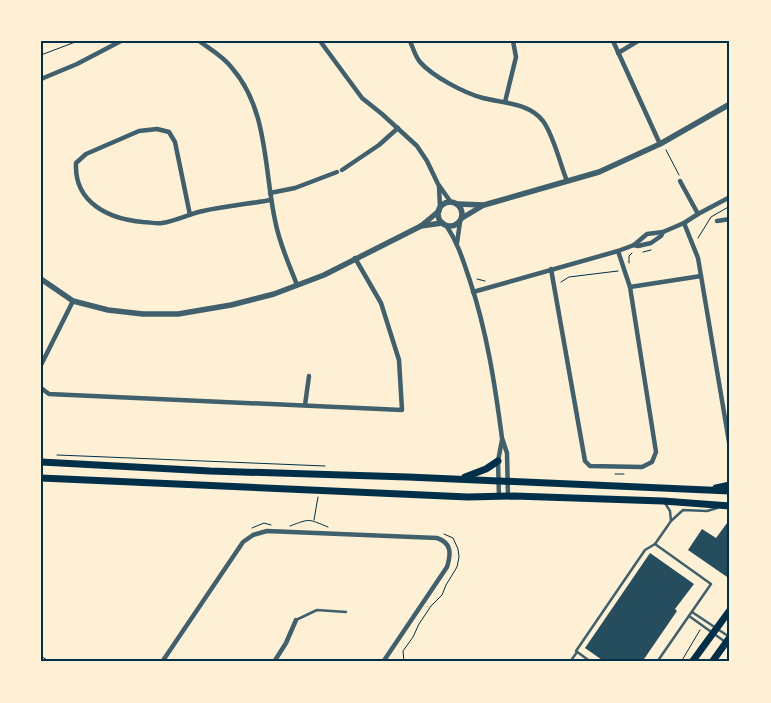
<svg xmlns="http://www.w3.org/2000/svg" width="771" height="703" font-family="Raleway,sans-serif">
<rect width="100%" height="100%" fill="#fdf0d5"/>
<g fill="#264d5e">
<polygon points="730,519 730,579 688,550 702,529 716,538"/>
<polygon points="650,553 694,584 675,609 677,611 642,662 605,662 585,648"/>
</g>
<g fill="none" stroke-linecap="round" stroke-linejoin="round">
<g stroke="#003049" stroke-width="1">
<polyline points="41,55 78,41"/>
<polyline points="666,150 679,175"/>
<polyline points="698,238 711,217 730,206"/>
<polyline points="643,252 651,250"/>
<polyline points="629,263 629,256 632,253"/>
<polyline points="477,279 485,281"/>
<polyline points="561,282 569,277 618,271"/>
<polyline points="57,455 325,466"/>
<polyline points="615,474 624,474"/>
<polyline points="314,520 318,497"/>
<path d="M 290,526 C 311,518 308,519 328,527"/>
<polyline points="252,528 264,523 271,525"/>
<polyline points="41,656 50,662"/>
<polyline points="404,662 403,651 413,637 419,624 431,606 442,595 446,585 457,567 459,557 458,549 453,538 444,534"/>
<polyline points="681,662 700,630"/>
</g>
<g stroke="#3f606c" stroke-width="2.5">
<polyline points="665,503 670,511 671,521"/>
<polyline points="692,612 728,636"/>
<polyline points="689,616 724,641"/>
<polyline points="296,620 317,610 346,612"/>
<polyline points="570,662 577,652"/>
<polyline points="591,662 576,651 645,550 655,544"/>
<polyline points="657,662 711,584 655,544 671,521 683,510 707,511 717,508"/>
</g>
<g stroke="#3f606c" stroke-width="4.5">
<path d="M 199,41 C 210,49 224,57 232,68 C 268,109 264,169 275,220 C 279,243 289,264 297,285"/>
<polyline points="320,41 362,98 382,114 417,146 427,161 438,184 450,201"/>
<path d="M 410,41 C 413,48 415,56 420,62 C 432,76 464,93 483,98 C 503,103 529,103 543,121 C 554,136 560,164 567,181"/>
<polyline points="613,41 660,144"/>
<polyline points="618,53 638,41"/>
<polyline points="41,79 77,64 121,41"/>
<polyline points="505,102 516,57 513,41"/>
<polyline points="342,170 379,145 398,128"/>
<polyline points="680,181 698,214"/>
<polyline points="439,186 440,207"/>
<polyline points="270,193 295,188 337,172"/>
<path d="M 190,215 L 175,142 L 169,132 L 157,129 L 139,131 L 86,154 L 76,163 C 74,203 109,219 143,222 C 149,222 156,224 162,223 C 176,221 189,214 203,211 C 225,206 248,204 271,200"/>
<polyline points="717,221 730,219"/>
<polyline points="684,223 698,258 730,448"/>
<path d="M 446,225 C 458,243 463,260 470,281 C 487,332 495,385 502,438 L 507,453 L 508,497"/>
<polyline points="457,243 460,222"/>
<polyline points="634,245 638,246 651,243 661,236 663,232 684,223 698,214 730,197"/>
<polyline points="551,269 585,461 590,466 642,467 652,462 656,452 630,287 618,251"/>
<polyline points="630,287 701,276"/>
<polyline points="473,292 618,251 634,245 647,234 663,232"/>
<polyline points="41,365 73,301"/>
<polyline points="41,388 49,394 402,410 399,360 381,303 355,258"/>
<polyline points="305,405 309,376"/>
<polyline points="499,497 498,461 502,440"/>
<path d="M 162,662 L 243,542 L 253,535 L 267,531 L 437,538 C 452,543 451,554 447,567 L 383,662"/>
<polyline points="274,662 286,643 296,620"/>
</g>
<g stroke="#3f606c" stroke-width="5.5">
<circle cx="450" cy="214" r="12"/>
<polyline points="458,204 484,205 599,172 660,144 730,104"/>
<polyline points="462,218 482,206"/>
<polyline points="421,226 442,223"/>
<polyline points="41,279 73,301 108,310 143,314 178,314 231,305 274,294 324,275 421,226 439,211"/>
</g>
<g stroke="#003049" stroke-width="7">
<polyline points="41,462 210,471 408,477 730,491"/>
<polyline points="465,477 486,469 498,461"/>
<polyline points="41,478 468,497 514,496 663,501 730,506"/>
<polyline points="716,488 730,485"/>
<polyline points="692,662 730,610"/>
<polyline points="712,662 730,637"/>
</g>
</g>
<rect width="771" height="703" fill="none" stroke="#fdf0d5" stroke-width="85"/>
<rect x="42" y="42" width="686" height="618" fill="none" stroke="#003049" stroke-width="2"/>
</svg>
